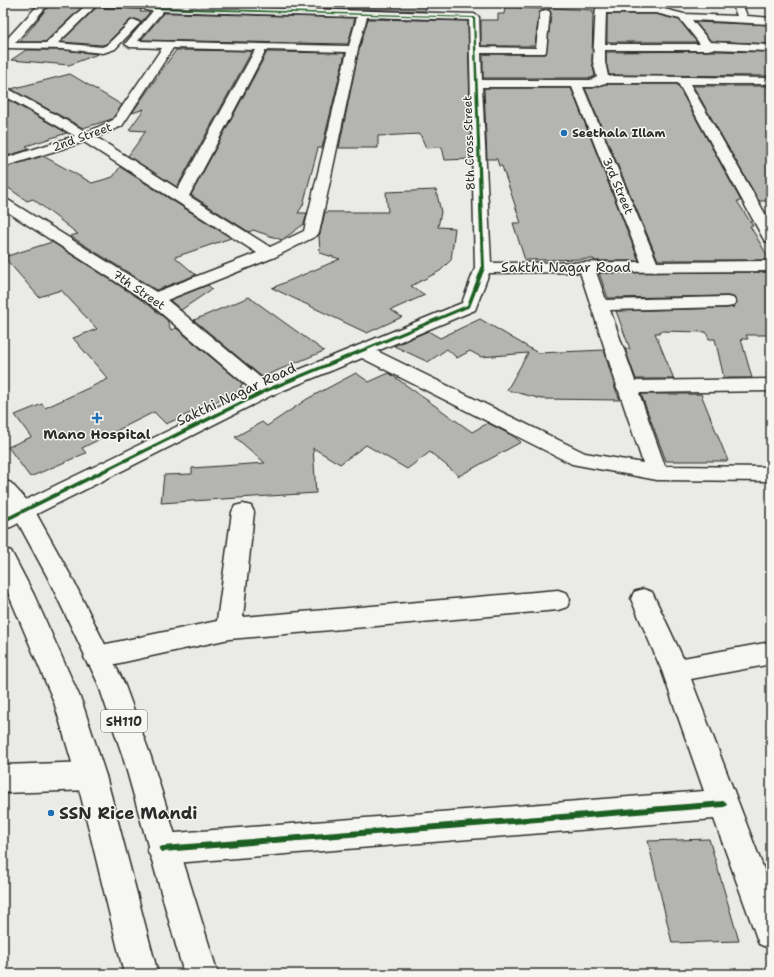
<svg xmlns="http://www.w3.org/2000/svg" width="774" height="977" font-family="'Shantell Sans',sans-serif">
<rect width="100%" height="100%" fill="#eaeae6"/>
<filter id="ink" filterUnits="userSpaceOnUse"><feTurbulence type="fractalNoise" baseFrequency=".025" numOctaves="2"/><feDisplacementMap in="SourceGraphic" scale="8" xChannelSelector="R" yChannelSelector="G"/><feConvolveMatrix kernelMatrix="1 2 1 2 8 2 1 2 1" color-interpolation-filters="sRGB"/></filter>
<g filter="url(#ink)">
<g fill="#b4b4b1" stroke="#2b2b2b">
<polygon points="59,3 85,4 45,42 20,42 47,8"/>
<polygon points="324,3 428,3 425,11 323,8"/>
<polygon points="98,6 105,8 142,9 140,12 150,12 141,22 136,19 130,20 106,44 102,45 61,42"/>
<polygon points="505,7 544,9 539,13 535,46 481,46 481,20 498,20 498,14 504,14"/>
<polygon points="551,8 593,10 592,62 595,76 591,78 483,78 483,54 546,54 551,13 548,9"/>
<polygon points="164,13 174,13 355,18 348,44 141,40"/>
<polygon points="607,14 655,14 679,20 697,42 607,42"/>
<polygon points="368,19 468,21 471,159 445,160 442,147 426,148 420,134 378,136 378,148 339,148 359,49"/>
<polygon points="695,22 771,25 771,44 711,41"/>
<polygon points="26,50 63,50 98,54 69,65 11,60"/>
<polygon points="176,50 252,51 177,187 128,156 146,131 129,130 144,109 132,113"/>
<polygon points="712,51 771,52 771,76 609,75 606,62 606,52"/>
<polygon points="267,52 345,53 322,148 318,148 303,205 298,213 307,213 304,224 282,240 253,230 249,232 191,195"/>
<polygon points="70,74 122,105 112,119 83,128 11,89"/>
<polygon points="605,84 677,84 741,201 737,201 753,226 750,226 770,260 658,260 585,88 593,88"/>
<polygon points="693,86 771,86 771,201 759,201"/>
<polygon points="484,88 571,88 639,261 594,261 594,259 525,260 513,223 521,223 502,166 499,166 497,159 487,159"/>
<polygon points="3,97 67,133 26,146 30,149 3,157"/>
<polygon points="43,156 92,183 113,177 120,167 231,238 175,257 196,275 156,290 70,236 78,234 33,199 27,201 3,184 3,168"/>
<polygon points="436,190 441,212 438,227 455,228 451,260 440,271 411,286 425,295 391,310 402,317 367,333 272,288 340,259 320,253 319,236 320,233 325,212 388,212 386,192"/>
<polygon points="52,242 148,304 167,320 171,330 176,328 243,384 240,386 244,389 166,424 154,412 82,448 86,453 30,477 8,447 31,437 15,415 42,404 45,408 108,379 73,338 97,329 61,290 39,297 4,257"/>
<polygon points="771,272 771,335 746,335 748,339 741,339 752,378 724,378 715,339 709,339 706,332 660,331 660,333 655,333 674,379 636,379 625,349 630,349 616,311 727,308 734,307 737,301 733,297 727,296 608,298 599,273"/>
<polygon points="208,285 212,289 181,310 170,300"/>
<polygon points="249,297 324,351 262,377 194,320"/>
<polygon points="480,319 538,353 604,350 615,388 620,400 542,399 507,390 528,353 481,357 470,351 457,358 447,349 428,362 394,346 428,331 440,338"/>
<polygon points="356,373 369,382 389,373 472,432 488,423 513,436 521,442 459,476 430,452 407,469 366,445 340,464 313,448 316,493 161,503 164,475 192,474 192,468 265,463 235,437 262,422 267,426 307,399"/>
<polygon points="641,394 701,394 728,461 666,461"/>
<polygon points="709,839 739,941 672,943 648,841"/>
</g>
<g fill="none" stroke-linecap="round" stroke-linejoin="round">
<g stroke="#2b2b2b" stroke-width="3">
<g id="minor">
<polygon points="40,3 53,3 46,7 15,43 46,43 88,3 99,3 58,43 102,47 107,45 131,21 135,20 140,23 115,49 103,53 63,49 6,48 3,45 4,42"/>
<path d="M 101,3 L 164,3 L 162,5 L 474,14 L 479,17 L 480,47 L 536,48 L 540,13 L 545,10 L 549,11 L 550,13 L 546,51 L 545,53 L 481,53 L 482,80 L 591,80 L 597,77 L 593,62 L 596,3 L 606,3 L 606,7 L 656,7 L 684,14 L 737,16 L 732,3 L 742,3 L 747,16 L 771,18 L 771,24 L 692,20 L 710,42 L 771,45 L 771,51 L 712,49 L 708,50 L 605,50 L 605,62 L 608,76 L 771,78 L 771,84 L 690,84 L 771,224 L 771,243 L 765,241 L 763,238 L 678,83 L 605,83 L 593,87 L 583,87 L 657,262 L 771,261 L 771,271 L 596,272 L 606,300 L 727,297 L 733,298 L 736,302 L 733,306 L 727,307 L 610,310 L 635,381 L 771,379 L 771,391 L 639,393 L 665,466 L 771,467 L 771,481 L 657,480 L 572,464 L 362,358 L 272,395 L 11,527 L 3,529 L 3,511 L 252,390 L 149,303 L 3,209 L 3,199 L 8,200 L 156,292 L 257,253 L 84,142 L 3,167 L 3,159 L 75,136 L 3,95 L 3,86 L 87,132 L 113,120 L 162,48 L 130,47 L 125,44 L 153,11 L 146,10 L 144,8 L 105,7 L 102,6 ZM 163,11 L 357,17 L 349,46 L 138,41 ZM 606,13 L 656,13 L 680,19 L 700,44 L 605,44 ZM 367,17 L 469,20 L 475,268 L 462,303 L 267,383 L 167,300 L 275,257 L 316,236 L 319,233 L 358,49 ZM 173,48 L 255,50 L 178,189 L 96,137 L 122,126 ZM 266,50 L 347,52 L 304,231 L 270,247 L 189,196 ZM 482,87 L 572,87 L 641,262 L 491,263 ZM 580,272 L 617,386 L 616,387 L 619,391 L 643,463 L 585,453 L 377,351 L 475,310 L 489,273 Z"/>
<polygon points="243,504 251,506 254,512 243,617 558,590 567,593 570,600 567,607 558,610 229,639 97,668 88,665 84,657 88,649 97,646 217,621 232,512 235,506"/>
<polygon points="643,589 652,592 683,658 771,642 771,664 691,679 771,888 771,949 759,944 714,819 163,864 152,860 147,849 152,838 163,834 704,791 662,671 631,599 634,592"/>
<polygon points="91,762 101,766 106,776 101,786 91,790 3,793 3,765"/>
</g>
</g>
<g stroke="#2b2b2b" stroke-width="3">
<g id="major">
<polygon points="3,480 11,483 32,506 72,578 124,683 151,757 218,974 184,974 123,757 98,683 48,578 15,517 3,502"/>
<polygon points="3,548 11,551 34,595 82,702 106,776 158,974 124,974 76,776 54,702 3,581"/>
</g>
</g>
<use href="#minor" fill="#f6f6f2" fill-rule="evenodd"/>
<use href="#major" fill="#f6f6f2" fill-rule="evenodd"/>
<g stroke="#f6f6f2" stroke-width="3">
<g id="cycleway">
<polygon points="157,3 160,3 152,7 475,17 485,268 470,307 267,392 3,523 3,519 263,390 467,305 481,268 473,18 149,9 148,8"/>
<polygon points="724,801 726,802 727,804 726,806 724,807 163,852 160,851 159,849 160,847 163,846"/>
</g>
</g>
<use href="#cycleway" fill="#1b5e20" fill-rule="evenodd"/>
</g>
</g>
<g fill="#1f6fb2" stroke="#f6f6f2" stroke-width="1.5">
<circle cx="564" cy="133" r="4"/>
<path d="M95 412h4v4h4v4h-4v4h-4v-4h-4v-4h4z"/>
<circle cx="51" cy="813" r="4"/>
</g>
<g text-anchor="middle" dominant-baseline="central" stroke-width="3" stroke-linejoin="round" paint-order="stroke">
<g font-size="12" font-weight="bold" fill="#2b2b2b" stroke="#f6f6f2" text-anchor="start">
<text x="572" y="133">Seethala Illam</text>
</g>
<g font-size="12" fill="#2b2b2b" stroke="#f6f6f2">
<text transform="translate(82 137) rotate(-20)">2nd Street</text>
<text transform="translate(469 143) rotate(-92)">8th Cross Street</text>
<text transform="translate(618 186) rotate(67)">3rd Street</text>
<text transform="translate(139 290) rotate(34)">7th Street</text>
</g>
<rect fill="#f6f6f2" stroke="#686867" stroke-width="1" x="101" y="710" width="46" height="22" rx="3"/>
<g font-size="13" font-weight="bold" fill="#2b2b2b">
<text x="124" y="721">SH110</text>
</g>
<g font-size="14" fill="#2b2b2b" stroke="#f6f6f2">
<text x="566" y="267">Sakthi Nagar Road</text>
<text transform="translate(236 394) rotate(-25)">Sakthi Nagar Road</text>
</g>
<g font-size="14" font-weight="bold" fill="#2b2b2b" stroke="#f6f6f2">
<text x="97" y="434">Mano Hospital</text>
</g>
<g font-size="17" font-weight="bold" fill="#2b2b2b" stroke="#f6f6f2" text-anchor="start">
<text x="59" y="813">SSN Rice Mandi</text>
</g>
</g>
<rect width="774" height="977" fill="none" stroke="#f6f6f2" stroke-width="16"/>
<rect x="8" y="8" width="758" height="961" fill="none" stroke="#2b2b2b" stroke-width="1.5" filter="url(#ink)"/>
</svg>
